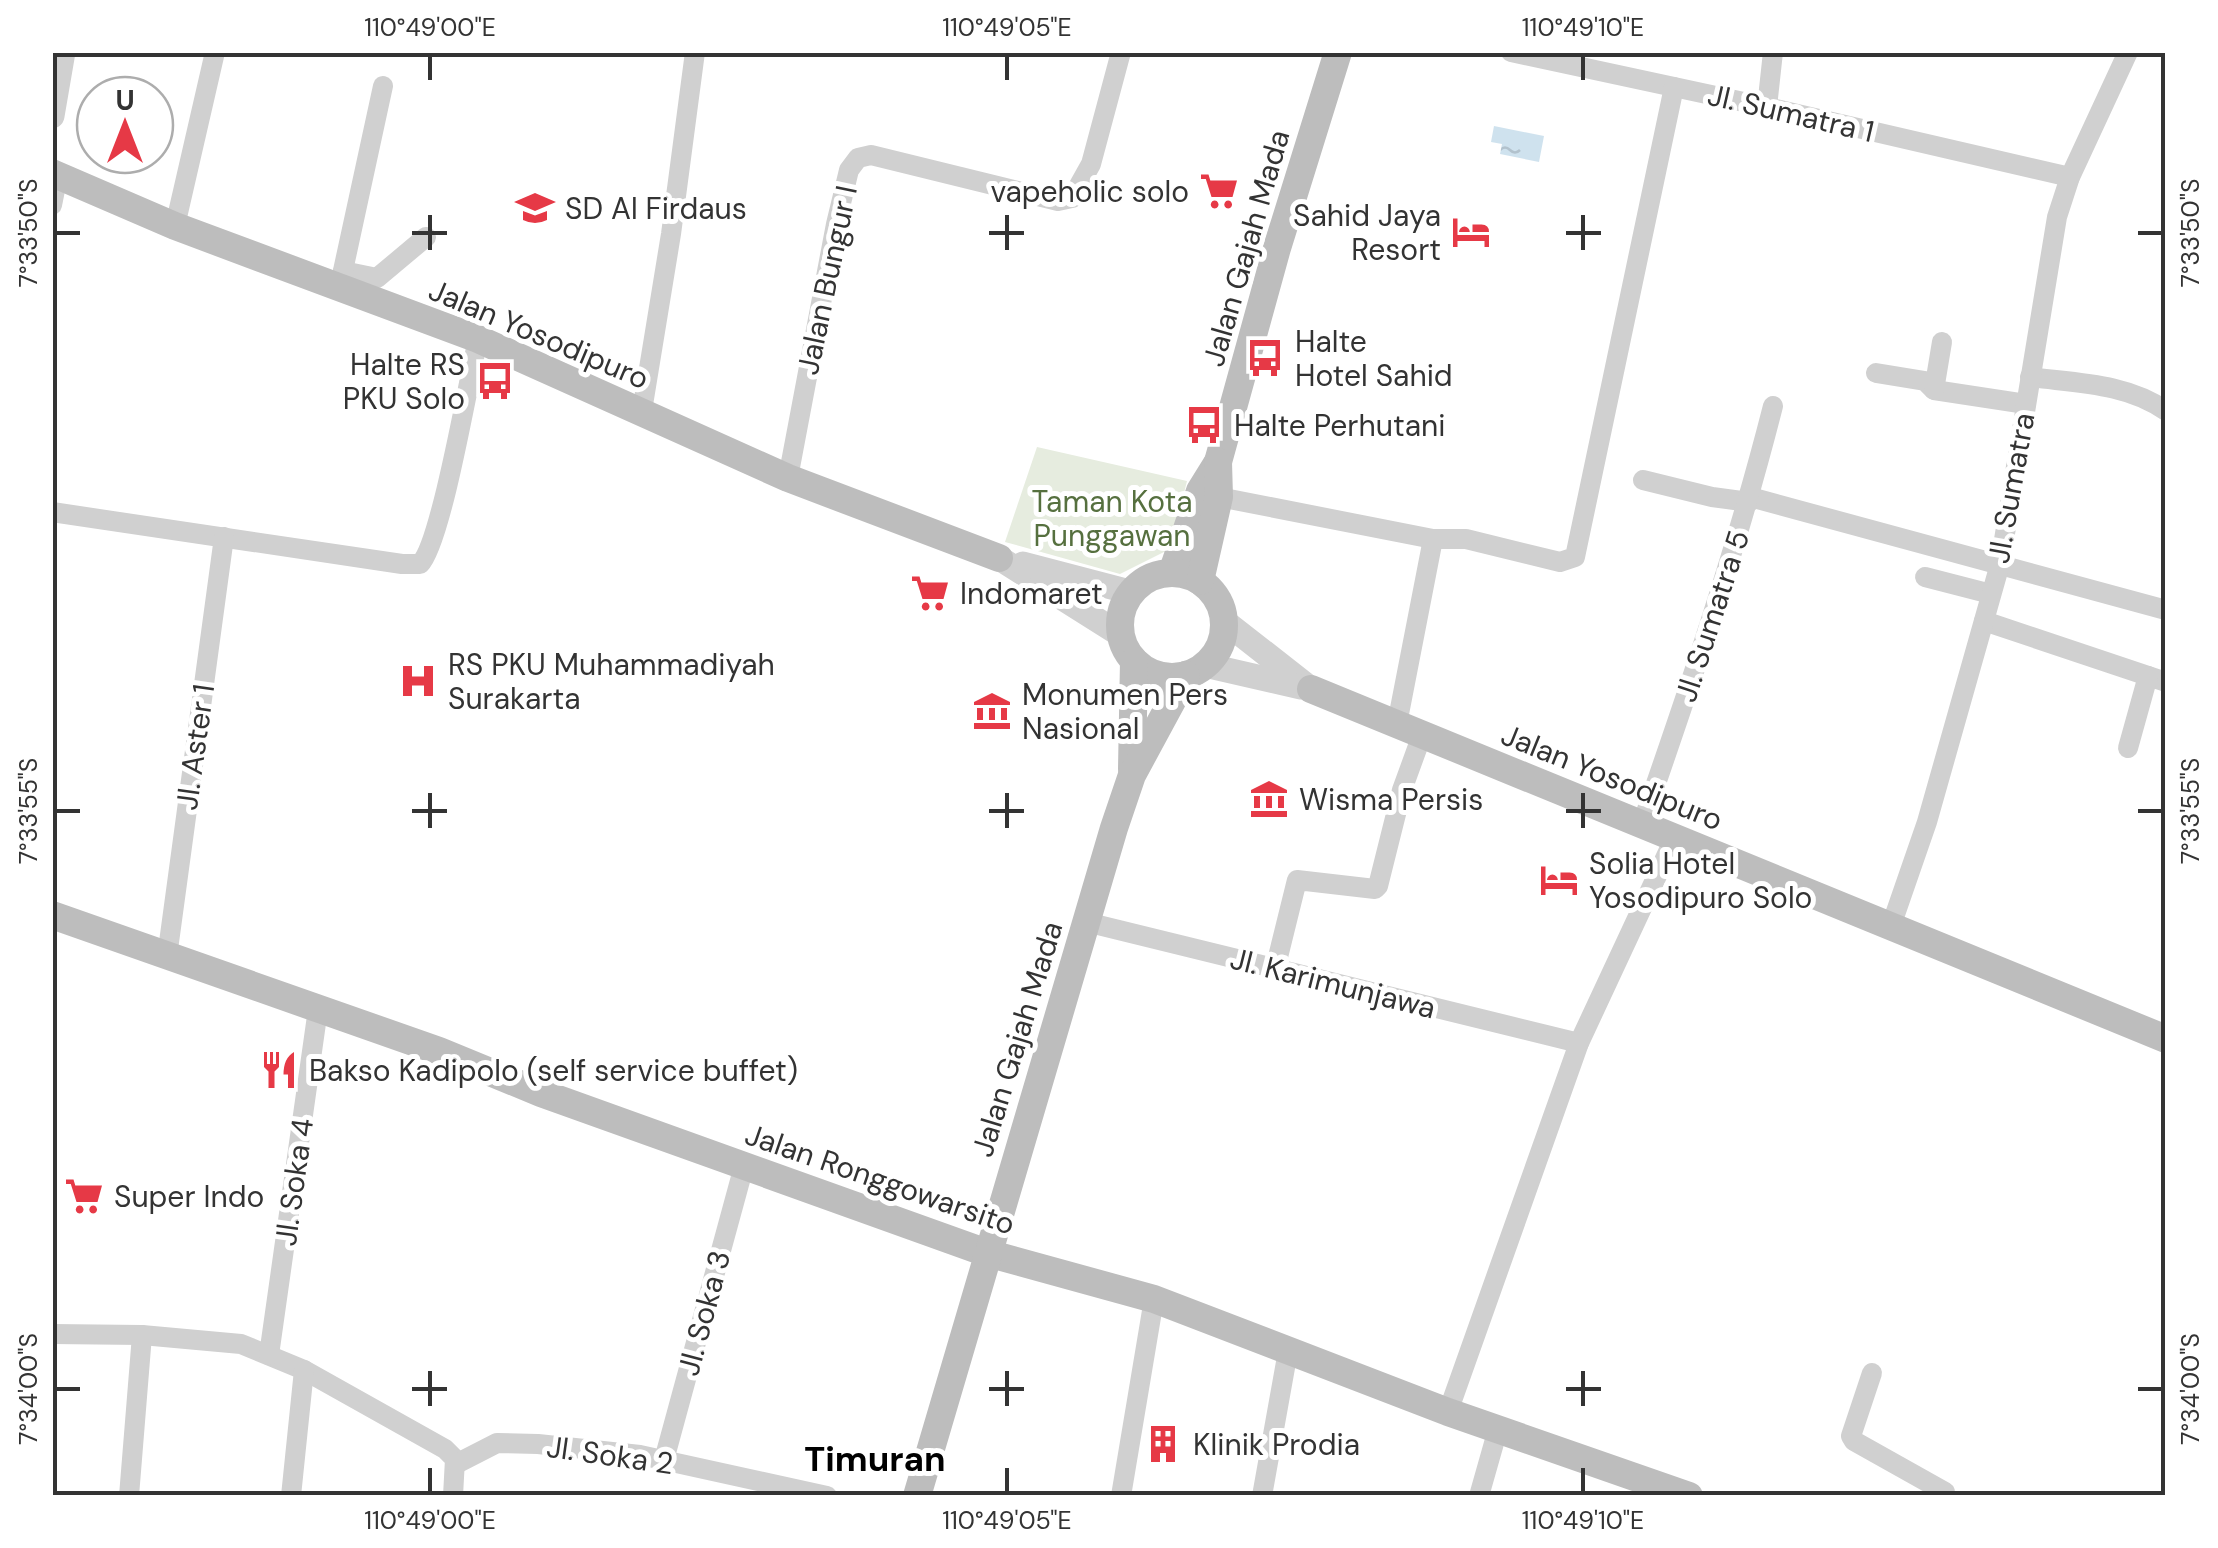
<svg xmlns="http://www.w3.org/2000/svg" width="2218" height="1548" font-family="'DM Sans',sans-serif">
<defs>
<pattern id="water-ripples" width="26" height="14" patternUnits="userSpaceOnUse" patternTransform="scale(2.5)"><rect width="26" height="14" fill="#cfe2ee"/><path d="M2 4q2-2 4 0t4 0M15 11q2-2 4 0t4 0" fill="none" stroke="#b2c2cd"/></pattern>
</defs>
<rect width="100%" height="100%" fill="#fff"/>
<polygon fill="#e6ecdf" points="1037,447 1187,481 1170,549 1120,574 1005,542"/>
<polygon fill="url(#water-ripples)" points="1494,126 1544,136 1539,162 1500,154 1502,144 1491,142"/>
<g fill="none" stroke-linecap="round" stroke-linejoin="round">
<g stroke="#d0d0d0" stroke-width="20">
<polyline points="1511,52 1767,107 2070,177"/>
<polyline points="1767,107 1773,52"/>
<polyline points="52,205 58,175"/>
<polyline points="175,226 215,52"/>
<polyline points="343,271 377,278 426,237"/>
<polyline points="339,289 383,86"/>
<polyline points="1876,373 1925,381 1934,390 2026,404"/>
<path d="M 2030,377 C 2075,383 2127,383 2166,411"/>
<polyline points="1934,390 1942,342"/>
<polyline points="642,411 671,234 695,52"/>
<polyline points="788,478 836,224 849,170 858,158 871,155 1058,201 1072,198 1091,164 1121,52"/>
<polyline points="1643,480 1712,497 1749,502"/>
<polyline points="1219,497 1433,539"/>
<polyline points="1750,497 2166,610"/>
<path d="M 52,512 L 402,564 L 420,564 C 441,544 469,378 478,339"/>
<polyline points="1925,577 1991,594"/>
<polyline points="1984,621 2166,682"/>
<polyline points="1397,724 1433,539 1466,539 1560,562 1575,557 1674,87"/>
<polyline points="2128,748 2148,676"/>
<path d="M 1642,824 C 1690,686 1737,548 1773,406"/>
<polyline points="1086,922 1579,1043"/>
<polyline points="1891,926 1927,822 2000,564 2057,217 2070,177 2128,52"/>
<polyline points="167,957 224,537"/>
<polyline points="1275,969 1297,880 1375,889 1378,886 1402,790 1422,735"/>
<polyline points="52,1334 142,1335 241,1344 304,1370 445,1449 455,1459 453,1496"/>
<polyline points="269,1355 318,1009"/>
<polyline points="1872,1373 1851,1436 1854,1441 1945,1492"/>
<polyline points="1448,1412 1579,1043 1675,837"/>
<polyline points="664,1460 744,1166"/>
<polyline points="456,1464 497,1443 538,1444 640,1455 827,1496"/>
<polyline points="129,1496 142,1335"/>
<polyline points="291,1496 304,1370"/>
<polyline points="1121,1496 1154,1299"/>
<polyline points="1262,1496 1288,1351"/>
<polyline points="1479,1496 1498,1429"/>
</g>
<g stroke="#d0d0d0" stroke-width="25">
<polyline points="52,116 63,52"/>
<polyline points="999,558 1121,635"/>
<polyline points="1023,564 1130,592"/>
<polyline points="1224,621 1311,689"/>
<polyline points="1205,665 1301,687"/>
</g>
<g stroke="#bdbdbd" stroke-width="28">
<polyline points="52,173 175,226 478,339 788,478 999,558"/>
<polyline points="1172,573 1200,491 1218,462 1277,248 1338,52"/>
<circle cx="1172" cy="625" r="52"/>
<polyline points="1200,581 1219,497 1218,462"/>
<polyline points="1311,689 2166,1039"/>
<polyline points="1132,769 1134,661"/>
<polyline points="52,915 439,1051 541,1093 987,1253 1154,1299 1448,1412 1689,1496"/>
<polyline points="917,1496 1114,828 1132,775 1186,675"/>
</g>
</g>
<path fill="none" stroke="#333" stroke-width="4" d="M 430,55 L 430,80M 1007,55 L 1007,80M 1583,55 L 1583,80M 430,215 L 430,250M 1007,215 L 1007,250M 1583,215 L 1583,250M 55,233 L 80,233M 412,233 L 447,233M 989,233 L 1024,233M 1566,233 L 1601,233M 2138,233 L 2163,233M 430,793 L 430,828M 1007,793 L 1007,828M 1583,793 L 1583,828M 55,811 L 80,811M 412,811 L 447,811M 989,811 L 1024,811M 1566,811 L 1601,811M 2138,811 L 2163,811M 430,1371 L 430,1406M 1007,1371 L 1007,1406M 1583,1371 L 1583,1406M 55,1389 L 80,1389M 412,1389 L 447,1389M 989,1389 L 1024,1389M 1566,1389 L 1601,1389M 2138,1389 L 2163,1389M 430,1468 L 430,1493M 1007,1468 L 1007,1493M 1583,1468 L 1583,1493"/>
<defs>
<g id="supermarket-bare" transform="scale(3)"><path d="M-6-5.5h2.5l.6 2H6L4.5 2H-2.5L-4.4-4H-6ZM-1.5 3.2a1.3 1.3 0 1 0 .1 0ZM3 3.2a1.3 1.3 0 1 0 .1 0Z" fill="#e63946" stroke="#fff" stroke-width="2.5" paint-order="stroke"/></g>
<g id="school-bare" transform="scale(3)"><path d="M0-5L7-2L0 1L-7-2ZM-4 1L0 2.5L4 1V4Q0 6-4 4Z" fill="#e63946" stroke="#fff" stroke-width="2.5" paint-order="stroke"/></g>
<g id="hotel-bare" transform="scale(3)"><path d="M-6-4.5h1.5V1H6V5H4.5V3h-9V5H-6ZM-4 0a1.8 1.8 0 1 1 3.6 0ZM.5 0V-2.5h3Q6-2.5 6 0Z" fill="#e63946" stroke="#fff" stroke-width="2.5" paint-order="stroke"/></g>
<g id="bus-bare" transform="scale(3)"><path d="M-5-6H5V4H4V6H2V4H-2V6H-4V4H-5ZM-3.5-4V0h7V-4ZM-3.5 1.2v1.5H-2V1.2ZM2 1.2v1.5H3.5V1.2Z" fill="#e63946" stroke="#fff" stroke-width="2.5" paint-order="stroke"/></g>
<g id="hospital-bare" transform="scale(3)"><path d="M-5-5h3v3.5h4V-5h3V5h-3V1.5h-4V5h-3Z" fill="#e63946" stroke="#fff" stroke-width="2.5" paint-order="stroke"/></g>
<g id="museum-bare" transform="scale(3)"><path d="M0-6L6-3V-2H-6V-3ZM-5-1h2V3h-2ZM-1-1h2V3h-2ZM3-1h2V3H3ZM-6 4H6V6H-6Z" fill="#e63946" stroke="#fff" stroke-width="2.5" paint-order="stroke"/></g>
<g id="restaurant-bare" transform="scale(3)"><path d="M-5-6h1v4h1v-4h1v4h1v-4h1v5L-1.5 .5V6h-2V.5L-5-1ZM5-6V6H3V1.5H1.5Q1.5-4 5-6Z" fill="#e63946" stroke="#fff" stroke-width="2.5" paint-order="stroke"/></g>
<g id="building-bare" transform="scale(3)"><path d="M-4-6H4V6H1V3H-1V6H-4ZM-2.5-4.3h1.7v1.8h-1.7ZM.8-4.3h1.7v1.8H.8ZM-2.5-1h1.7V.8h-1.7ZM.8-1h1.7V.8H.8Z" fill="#e63946" stroke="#fff" stroke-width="2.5" paint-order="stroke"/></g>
</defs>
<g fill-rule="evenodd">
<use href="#supermarket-bare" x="1219" y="191"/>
<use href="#school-bare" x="535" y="208"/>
<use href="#hotel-bare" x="1471" y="232"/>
<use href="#bus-bare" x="1265" y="358"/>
<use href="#bus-bare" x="495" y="381"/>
<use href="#bus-bare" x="1204" y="425"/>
<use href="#supermarket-bare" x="930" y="593"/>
<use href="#hospital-bare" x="418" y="681"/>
<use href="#museum-bare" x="992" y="711"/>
<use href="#museum-bare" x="1269" y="799"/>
<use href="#hotel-bare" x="1559" y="880"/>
<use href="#restaurant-bare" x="279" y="1070"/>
<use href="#supermarket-bare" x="84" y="1196"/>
<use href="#building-bare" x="1163" y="1444"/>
</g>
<g text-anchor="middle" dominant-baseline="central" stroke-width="10" stroke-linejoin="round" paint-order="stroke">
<g font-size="30" fill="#333" stroke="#fff">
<text transform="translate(1791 113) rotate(13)">Jl. Sumatra 1</text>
<text transform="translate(1246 248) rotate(-74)">Jalan Gajah Mada</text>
<text transform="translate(827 280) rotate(-78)">Jalan Bungur I</text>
<text transform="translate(539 334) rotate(23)">Jalan Yosodipuro</text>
<text transform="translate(2011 488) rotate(-80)">Jl. Sumatra</text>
<text transform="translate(1712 616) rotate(-72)">Jl. Sumatra 5</text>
<text transform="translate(195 747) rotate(-82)">Jl. Aster 1</text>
<text transform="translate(1612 777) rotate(22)">Jalan Yosodipuro</text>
<text transform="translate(1333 983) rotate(14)">Jl. Karimunjawa</text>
<text transform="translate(1017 1039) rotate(-73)">Jalan Gajah Mada</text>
<text transform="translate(880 1179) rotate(19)">Jalan Ronggowarsito</text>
<text transform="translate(294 1182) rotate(-82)">Jl. Soka 4</text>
<text transform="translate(704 1313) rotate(-75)">Jl. Soka 3</text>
<text transform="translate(610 1455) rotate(8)">Jl. Soka 2</text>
</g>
<g font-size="30" fill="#333" stroke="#fff" text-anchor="start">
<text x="1189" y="191" text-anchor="end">vapeholic solo</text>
<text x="565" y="208">SD Al Firdaus</text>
<text x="1441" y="215" text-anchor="end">Sahid Jaya<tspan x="1441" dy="34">Resort</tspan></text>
<text x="1295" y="341">Halte<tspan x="1295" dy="34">Hotel Sahid</tspan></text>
<text x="465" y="364" text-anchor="end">Halte RS<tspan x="465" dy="34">PKU Solo</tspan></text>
<text x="1234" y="425">Halte Perhutani</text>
<text x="960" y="593">Indomaret</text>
<text x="448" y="664">RS PKU Muhammadiyah<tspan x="448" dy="34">Surakarta</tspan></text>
<text x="1022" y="694">Monumen Pers<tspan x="1022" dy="34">Nasional</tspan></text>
<text x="1299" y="799">Wisma Persis</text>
<text x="1589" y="863">Solia Hotel<tspan x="1589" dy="34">Yosodipuro Solo</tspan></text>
<text x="309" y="1070">Bakso Kadipolo (self service buffet)</text>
<text x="114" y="1196">Super Indo</text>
<text x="1193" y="1444">Klinik Prodia</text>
</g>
<g font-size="30" fill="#56703f" stroke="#fff">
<text x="1112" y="501">Taman Kota<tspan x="1112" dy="34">Punggawan</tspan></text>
</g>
<g font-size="35" font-weight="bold" fill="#000" stroke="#fff">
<text x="875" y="1459">Timuran</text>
</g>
</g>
<rect width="2218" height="1548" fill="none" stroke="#ffffff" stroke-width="110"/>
<g transform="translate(125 125)"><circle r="48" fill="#ffffff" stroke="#adadad" stroke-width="2.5"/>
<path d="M0-8L18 38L0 25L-18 38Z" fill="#e63946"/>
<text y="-15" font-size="28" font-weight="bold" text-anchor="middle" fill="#333333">U</text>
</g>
<rect x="55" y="55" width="2108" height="1438" fill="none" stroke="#333" stroke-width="4"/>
<g font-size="25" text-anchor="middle" fill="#333">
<text x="430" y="36">110°49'00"E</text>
<text x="1007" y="36">110°49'05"E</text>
<text x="1583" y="36">110°49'10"E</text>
<text transform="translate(28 233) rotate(-90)" y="9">7°33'50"S</text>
<text transform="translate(2190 233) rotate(-90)" y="9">7°33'50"S</text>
<text transform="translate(28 811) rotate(-90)" y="9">7°33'55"S</text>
<text transform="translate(2190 811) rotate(-90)" y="9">7°33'55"S</text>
<text transform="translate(28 1389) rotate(-90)" y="9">7°34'00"S</text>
<text transform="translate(2190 1389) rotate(-90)" y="9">7°34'00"S</text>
<text x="430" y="1529">110°49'00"E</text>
<text x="1007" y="1529">110°49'05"E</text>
<text x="1583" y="1529">110°49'10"E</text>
</g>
</svg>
